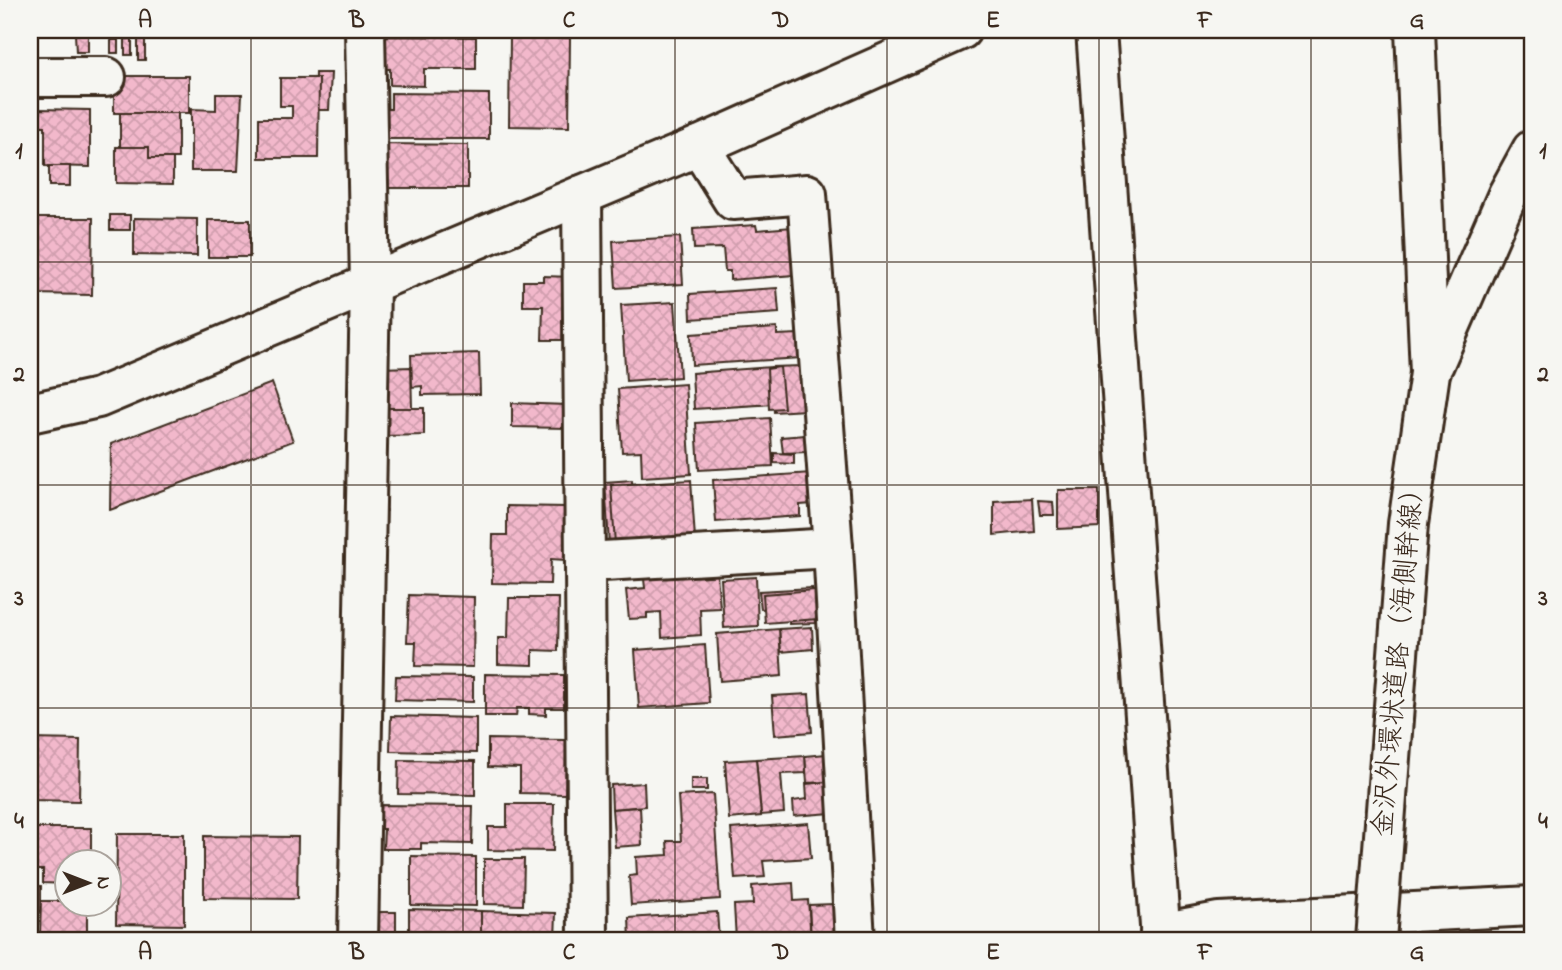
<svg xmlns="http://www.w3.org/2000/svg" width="1562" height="970" font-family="'Indie Flower','Klee One',sans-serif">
<defs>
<pattern id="building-cross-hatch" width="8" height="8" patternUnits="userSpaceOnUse" patternTransform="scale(1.75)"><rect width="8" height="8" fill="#f2b8cb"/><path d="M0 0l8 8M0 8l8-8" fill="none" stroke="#d09eae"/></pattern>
</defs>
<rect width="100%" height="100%" fill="#f6f6f2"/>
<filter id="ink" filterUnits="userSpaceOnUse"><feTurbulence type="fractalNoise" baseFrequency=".0143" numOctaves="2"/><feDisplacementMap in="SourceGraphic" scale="14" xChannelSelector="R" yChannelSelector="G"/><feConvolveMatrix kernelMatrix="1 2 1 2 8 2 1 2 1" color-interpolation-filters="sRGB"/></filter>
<g filter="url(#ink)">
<g fill="url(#building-cross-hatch)" stroke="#3b2a1e" stroke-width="2">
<polygon points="492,30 557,30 557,33 492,32"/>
<polygon points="75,34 88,34 88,52 76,52"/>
<polygon points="384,36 476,37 476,69 424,69 424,86 390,85 390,69 384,69"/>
<polygon points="510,37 570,38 569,127 509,126"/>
<rect x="125" y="39" width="7" height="16"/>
<rect x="138" y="39" width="7" height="21"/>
<rect x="111" y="40" width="7" height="13"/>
<polygon points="315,73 331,73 329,110 314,110"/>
<rect x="114" y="76" width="75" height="37"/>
<polygon points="280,78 319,78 318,158 259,158 259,118 292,118 292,106 280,106"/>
<polygon points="391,93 489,94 489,139 379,139 379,109 391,109"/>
<polygon points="216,94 242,94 238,171 191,171 191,109 216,110"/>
<polygon points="38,109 90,110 90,167 45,166 45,126 38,126"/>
<polygon points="120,113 178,113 178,158 149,158 149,147 120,147"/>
<polygon points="388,144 468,145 468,188 388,188"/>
<polygon points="116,147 149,147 149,158 173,158 173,184 116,183"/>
<rect x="30" y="163" width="6" height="21"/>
<rect x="49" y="166" width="21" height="20"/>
<rect x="110" y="215" width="20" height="15"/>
<polygon points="30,218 93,218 92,295 30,294"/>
<polygon points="134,218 197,219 197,256 134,255"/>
<rect x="208" y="220" width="42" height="37"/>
<polygon points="756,225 757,230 792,227 794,275 730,280 730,271 725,271 723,248 694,249 693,229"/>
<polygon points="680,237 683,284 616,288 613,241"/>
<polygon points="543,276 572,277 570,340 542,340 543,306 523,306 523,281 543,281"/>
<polygon points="777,288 779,313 691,319 690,294"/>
<polygon points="675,302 680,377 626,381 621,305"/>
<polygon points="777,328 777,335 799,334 801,358 692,365 691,334"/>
<polygon points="479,353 480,394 422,395 422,386 412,387 411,355"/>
<polygon points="802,366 805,410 774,412 771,367"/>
<polygon points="411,367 412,408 382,408 381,368"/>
<polygon points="771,367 774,404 694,409 692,373"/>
<polygon points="780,367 784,408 769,409 767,369"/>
<polygon points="272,383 293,441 110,510 111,444"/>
<polygon points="685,384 691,474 642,477 641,451 622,452 618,389"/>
<polygon points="512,403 567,405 567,428 512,427"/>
<polygon points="382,408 424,408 424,435 383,436"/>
<polygon points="770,418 773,466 699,470 696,423"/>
<polygon points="805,435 806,452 783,453 781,437"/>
<polygon points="774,453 794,454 794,464 774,463"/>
<polygon points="811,473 812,504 800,505 800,516 716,522 713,480"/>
<polygon points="632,480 636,542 609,544 605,482"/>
<polygon points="691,480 695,539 615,544 611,485"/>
<polygon points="1058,490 1099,490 1099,527 1058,529"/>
<polygon points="1032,499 1034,531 994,535 994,501"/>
<polygon points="1038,501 1053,502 1054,515 1040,515"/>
<polygon points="507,506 566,507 565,560 551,559 550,584 492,583 493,535 507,535"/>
<polygon points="717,574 720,608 700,609 701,635 662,638 661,612 647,613 647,618 629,619 626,590 645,588 644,579"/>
<polygon points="756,577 758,626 724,628 721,579"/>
<polygon points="812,588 815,623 789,624 789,608 761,609 759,591"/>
<polygon points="815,590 818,619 765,623 763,594"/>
<polygon points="409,595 474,597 473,667 415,666 416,642 407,642"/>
<polygon points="509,598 559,598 558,651 533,650 533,665 498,664 498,638 508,638"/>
<polygon points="812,627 813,649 781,652 779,629"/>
<polygon points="779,629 782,676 720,681 717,634"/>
<polygon points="705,645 709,703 639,708 635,650"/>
<polygon points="485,674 564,675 564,708 546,708 546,715 529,714 529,708 517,708 516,716 485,716"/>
<polygon points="396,676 473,677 473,702 395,700"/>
<polygon points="809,694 812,732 775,735 772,696"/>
<polygon points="391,716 476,718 476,753 390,751"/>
<polygon points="30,739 80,740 79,801 30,800"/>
<polygon points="488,739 566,740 565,794 520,793 520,768 488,767"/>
<polygon points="826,754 828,782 807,783 805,756"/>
<polygon points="805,756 806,773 781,774 784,813 761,815 756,759"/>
<polygon points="756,759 761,816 729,819 725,761"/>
<polygon points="399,760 475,761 475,795 398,794"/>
<rect x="691" y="779" width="16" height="11"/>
<polygon points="828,782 831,813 794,816 793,801 807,799 806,784"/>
<polygon points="644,783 645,806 612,809 611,785"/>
<polygon points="713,794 720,899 631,905 629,876 637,875 636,857 668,855 667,841 681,841 678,796"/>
<polygon points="507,804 554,804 553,851 488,850 488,827 507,827"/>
<polygon points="378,805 473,806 472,844 421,843 421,849 383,849 384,829 378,829"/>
<polygon points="640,807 642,845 615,847 612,809"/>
<polygon points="808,823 811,858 763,861 765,877 735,879 731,829"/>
<polygon points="30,828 91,828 91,862 66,862 66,884 43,883 43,870 30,870"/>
<polygon points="117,834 184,834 184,925 116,924"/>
<polygon points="204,836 298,837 297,899 204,898"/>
<polygon points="411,856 476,857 476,906 411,905"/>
<polygon points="484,859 524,859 523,905 484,904"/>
<polygon points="793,883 794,901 808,900 811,940 736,940 734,905 753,904 752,886"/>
<rect x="30" y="886" width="11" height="25"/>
<polygon points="62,890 66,890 66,904 87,904 87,936 40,935 41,901 62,901"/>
<polygon points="833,904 836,936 811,938 809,905"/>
<polygon points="409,909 481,911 481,940 409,940"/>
<polygon points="481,911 556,913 555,940 481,940"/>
<polygon points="374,912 396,912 396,940 373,939"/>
<polygon points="717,912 719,940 630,940 629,918"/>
</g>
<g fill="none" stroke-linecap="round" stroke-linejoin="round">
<g stroke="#3b2a1e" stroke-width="44">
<g id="street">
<polyline points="1096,30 1161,940"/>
<polyline points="30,77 106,77"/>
<polyline points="699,146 733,200 807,194 833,548 855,940"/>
<polyline points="582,195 588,940"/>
<polyline points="585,562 833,548"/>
<polyline points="1160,933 1219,922 1532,906"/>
<polyline points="358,940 370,284 365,30"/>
</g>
</g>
<g stroke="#3b2a1e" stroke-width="44">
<g id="secondary">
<polyline points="1415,30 1430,373"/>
<polyline points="1434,364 1508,194 1532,150"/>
<polyline points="30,413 98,398 699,146 961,30"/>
</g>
</g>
<use href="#street" stroke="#f6f6f2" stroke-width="38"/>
<use href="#secondary" stroke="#f6f6f2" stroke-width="38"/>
<g stroke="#3b2a1e" stroke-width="44" stroke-linecap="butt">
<polyline id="secondary-bridge" points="1376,940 1408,524 1430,373"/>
</g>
<use href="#secondary-bridge" stroke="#f6f6f2" stroke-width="38"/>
</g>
</g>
<path fill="none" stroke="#3b2a1e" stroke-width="2" stroke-opacity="0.55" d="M 251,30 L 251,940M 463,30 L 463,940M 675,30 L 675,940M 887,30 L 887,940M 1099,30 L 1099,940M 1311,30 L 1311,940M 30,262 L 1532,262M 30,485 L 1532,485M 30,708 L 1532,708"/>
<g text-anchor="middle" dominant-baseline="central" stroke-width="6" stroke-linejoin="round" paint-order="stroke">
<g font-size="28" fill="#3b2a1e" stroke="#f6f6f2">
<text transform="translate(1400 656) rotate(-85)">金沢外環状道路（海側幹線）</text>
</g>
</g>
<rect width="1562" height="970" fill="none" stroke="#f6f6f2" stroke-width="77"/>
<g transform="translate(88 883) rotate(90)"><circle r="33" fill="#f6f6f2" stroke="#aba49d" stroke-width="2"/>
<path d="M0-5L12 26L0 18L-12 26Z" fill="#3b2a1e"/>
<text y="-10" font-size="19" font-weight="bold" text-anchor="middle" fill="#3b2a1e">N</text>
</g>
<rect x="38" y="38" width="1486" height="894" fill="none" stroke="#3b2a1e" stroke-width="2.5"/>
<g font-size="23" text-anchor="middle" font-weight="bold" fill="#3b2a1e">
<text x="145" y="27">A</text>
<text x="357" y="27">B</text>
<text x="569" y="27">C</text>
<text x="781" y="27">D</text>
<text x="993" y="27">E</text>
<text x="1205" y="27">F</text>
<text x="1417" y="27">G</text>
<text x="19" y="158">1</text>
<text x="1543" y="158">1</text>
<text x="19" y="381">2</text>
<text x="1543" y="381">2</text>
<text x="19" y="605">3</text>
<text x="1543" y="605">3</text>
<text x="19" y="828">4</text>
<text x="1543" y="828">4</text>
<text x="145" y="959">A</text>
<text x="357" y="959">B</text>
<text x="569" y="959">C</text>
<text x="781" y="959">D</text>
<text x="993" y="959">E</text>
<text x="1205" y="959">F</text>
<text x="1417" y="959">G</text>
</g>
</svg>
